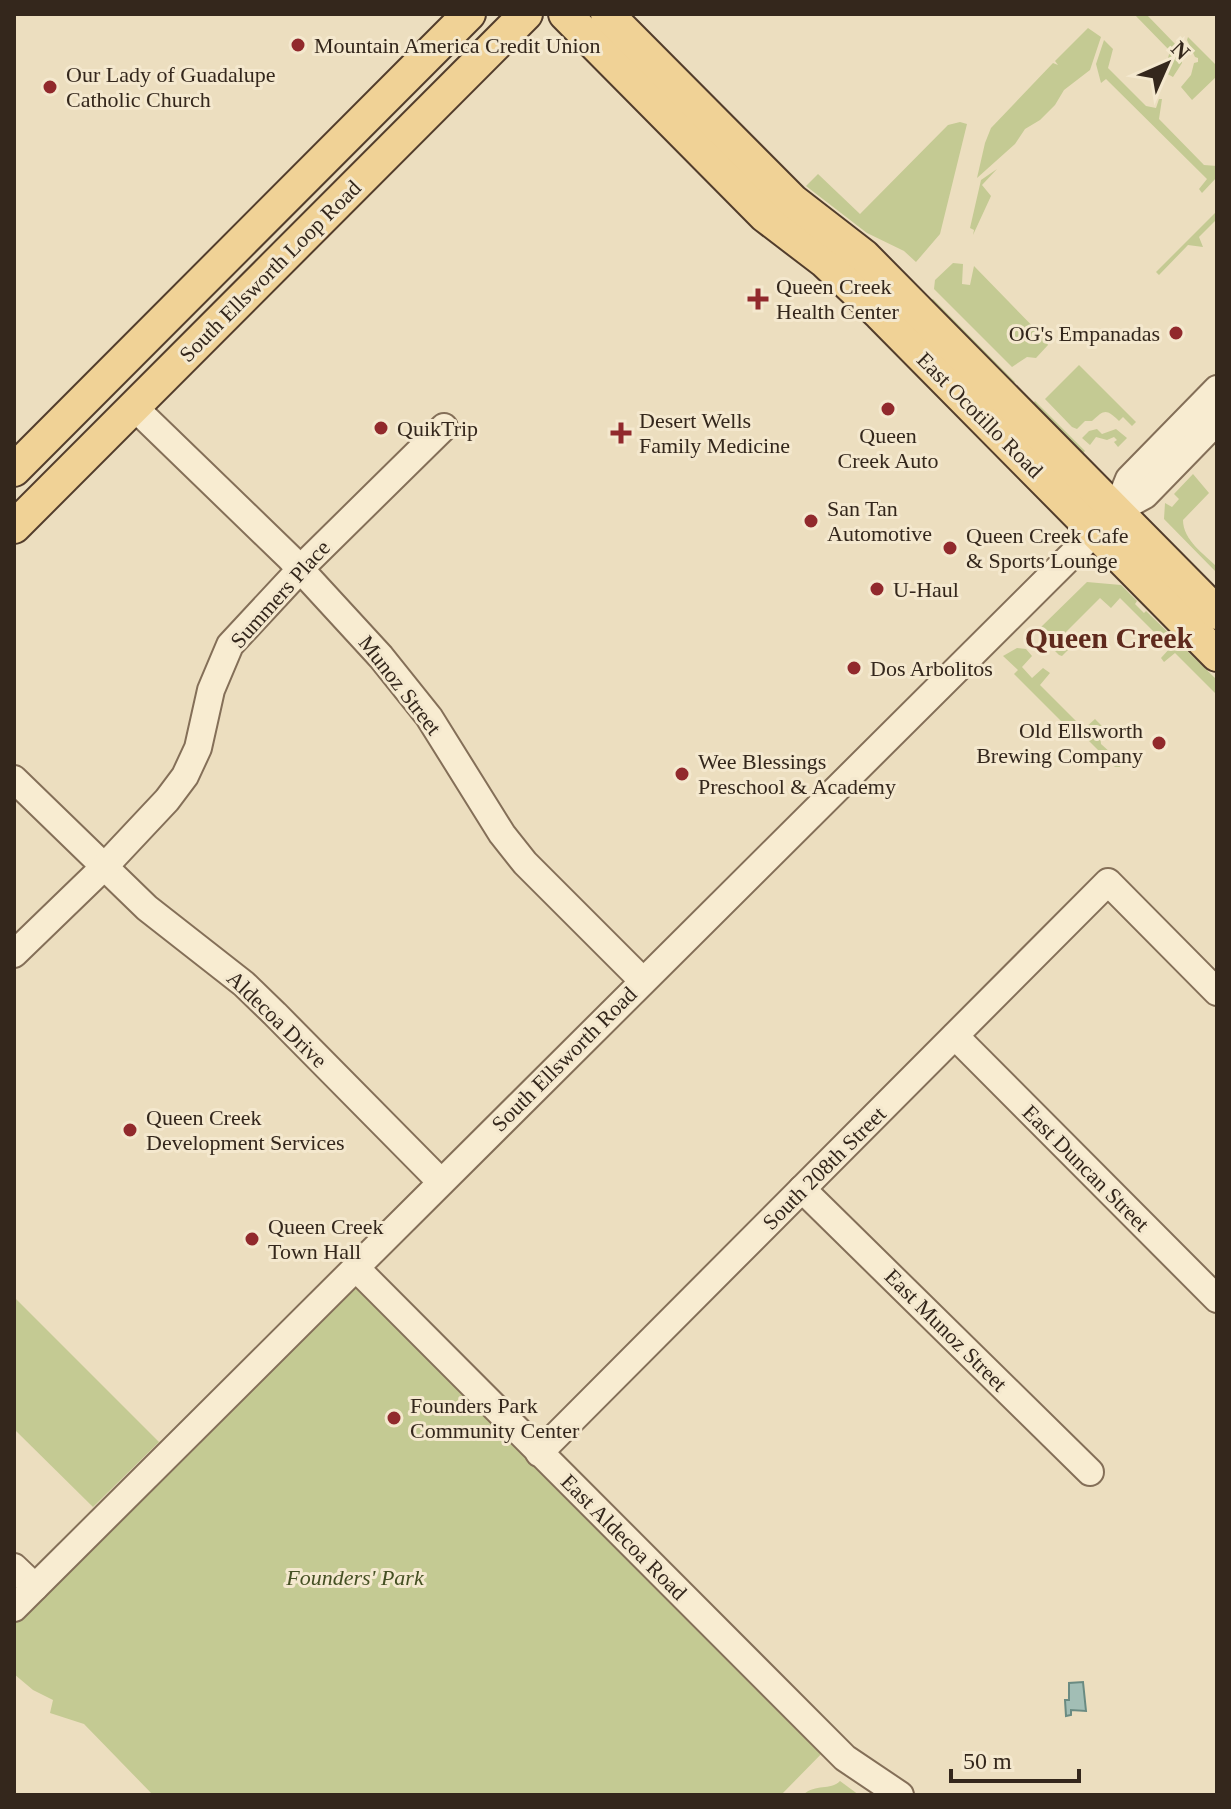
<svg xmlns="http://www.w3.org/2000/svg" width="1231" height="1809" font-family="'Times New Roman',serif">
<rect width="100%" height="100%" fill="#ecdebf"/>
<g fill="#c4ca93">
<polygon points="1134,14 1146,14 1177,46 1182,54 1182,63 1173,77 1164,72 1170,51"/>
<polygon points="1088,28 1101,37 1090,70 1064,90 1055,105 1040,120 1025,129 1015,144 977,178 985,143 991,128 1053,63 1058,65 1055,61"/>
<polygon points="1188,37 1217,66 1217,76 1192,100 1181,87 1191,75 1194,63 1198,62 1198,58 1195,57 1187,40"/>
<polygon points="1104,40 1113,49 1108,68 1146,106 1156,108 1159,99 1162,99 1159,119 1204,165 1217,166 1217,177 1202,193 1199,189 1207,179 1106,79 1101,83 1096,64"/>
<polygon points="960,122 967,124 940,234 916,262 904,251 867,233 806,186 818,174 860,214 948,125"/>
<polygon points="997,169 982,185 991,196 973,235 974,230 970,228 981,180"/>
<polygon points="1217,211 1217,219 1199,237 1203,247 1188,245 1159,275 1156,272"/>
<polygon points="953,263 963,264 962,284 970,285 974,266 1045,339 1048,345 1036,358 1027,357 1012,367 934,289 935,280"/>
<polygon points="933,299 1013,380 1015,382 1012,385 929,302"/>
<path d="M 1079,365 L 1136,422 L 1132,426 L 1123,417 L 1119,421 C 1106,408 1104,410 1092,421 L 1085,421 L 1077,429 L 1072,427 L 1045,399 Z"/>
<polygon points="1035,401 1085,451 1081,455 1031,405"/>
<polygon points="1097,429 1102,434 1116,429 1127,438 1118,447 1114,442 1117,440 1114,437 1107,440 1096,437 1090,445 1082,438 1089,431"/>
<path d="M 1193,474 L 1209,493 L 1183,520 C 1183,540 1204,554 1217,567 L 1217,573 L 1164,519 L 1165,503 L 1172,507 L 1179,499 L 1174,494 Z"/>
<polygon points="1087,582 1121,585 1137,601 1135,604 1144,613 1146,611 1217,680 1217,695 1175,653 1164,662 1161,658 1170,648 1120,598 1111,608 1100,598 1061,637 1070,648 1062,656 1059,655 1038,634 1040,628"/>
<polygon points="1017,648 1026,649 1032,656 1022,667 1032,678 1043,668 1050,673 1040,685 1084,729 1095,719 1106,730 1100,735 1101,744 1121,762 1120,767 1115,767 1074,726 1070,730 1014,674 1018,670 1003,656"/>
<polygon points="356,1268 831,1744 781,1795 153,1795 84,1724 50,1713 53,1700 33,1690 14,1674 14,1608"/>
<polygon points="14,1297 159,1442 93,1507 14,1429"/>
<path d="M 840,1781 L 859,1795 L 803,1795 C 816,1783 830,1791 840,1781 Z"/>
</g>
<polygon fill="#a2beb5" stroke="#6a8b82" stroke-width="2" points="1083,1682 1086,1711 1071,1710 1071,1715 1066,1716 1065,1700 1069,1700 1069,1683"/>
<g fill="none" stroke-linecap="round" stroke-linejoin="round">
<g stroke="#846f58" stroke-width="30">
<g id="minor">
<polyline points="134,407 290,558 381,657 429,717 502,834 525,863 643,981"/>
<polyline points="1116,511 1129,479 1217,389"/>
<polyline points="14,779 147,908 244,984 275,1014 441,1182"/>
<polyline points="14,954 105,866 167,800 185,776 198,748 211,690 230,645 310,559 444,427"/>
<polyline points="955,1036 1217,1299"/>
<polyline points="802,1189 1090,1472"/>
<polyline points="356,1268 845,1758 900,1795"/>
<polyline points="539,1453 1108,882 1217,992"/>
<polyline points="14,1567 35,1587"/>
<polyline points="14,1608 1116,511 1145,495 1217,421"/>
</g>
</g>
<g stroke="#523d2c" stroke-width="36">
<g id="major">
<polyline points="565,14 765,216 824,261 880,314 1217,655"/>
<polyline points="607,14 793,201 864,256 1217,613"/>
<polyline points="14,470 469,14"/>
<polyline points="14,527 526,14"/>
</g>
</g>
<use href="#minor" stroke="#f8ecd1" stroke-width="26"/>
<use href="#major" stroke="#f0d296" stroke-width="32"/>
</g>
<g fill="#91292c" stroke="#f4e8ce" stroke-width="3">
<circle cx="298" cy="45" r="8"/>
<circle cx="50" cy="87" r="8"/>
<path d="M754 287h8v8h8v8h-8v8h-8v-8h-8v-8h8z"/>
<circle cx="1176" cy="333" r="8"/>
<circle cx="888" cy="409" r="8"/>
<circle cx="381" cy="428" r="8"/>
<path d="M617 421h8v8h8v8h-8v8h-8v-8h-8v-8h8z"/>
<circle cx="811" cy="521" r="8"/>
<circle cx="950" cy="548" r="8"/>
<circle cx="877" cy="589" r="8"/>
<circle cx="854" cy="668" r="8"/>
<circle cx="1159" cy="743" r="8"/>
<circle cx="682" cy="774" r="8"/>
<circle cx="130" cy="1130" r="8"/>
<circle cx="252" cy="1239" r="8"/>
<circle cx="394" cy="1418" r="8"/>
</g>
<g text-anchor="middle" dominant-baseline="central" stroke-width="6" stroke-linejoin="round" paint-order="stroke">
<g font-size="22" fill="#34271c" stroke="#f4e8ce" text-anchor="start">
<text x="314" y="45">Mountain America Credit Union</text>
<text x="66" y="74">Our Lady of Guadalupe<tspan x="66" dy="25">Catholic Church</tspan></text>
<text x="776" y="286">Queen Creek<tspan x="776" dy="25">Health Center</tspan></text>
<text x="1160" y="333" text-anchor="end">OG's Empanadas</text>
<text x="639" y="420">Desert Wells<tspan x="639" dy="25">Family Medicine</tspan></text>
<text x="397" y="428">QuikTrip</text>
<text x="888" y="435" text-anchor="middle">Queen<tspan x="888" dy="25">Creek Auto</tspan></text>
<text x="827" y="508">San Tan<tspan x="827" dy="25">Automotive</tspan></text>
<text x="966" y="535">Queen Creek Cafe<tspan x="966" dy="25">&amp; Sports Lounge</tspan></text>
<text x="893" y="589">U-Haul</text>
<text x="870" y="668">Dos Arbolitos</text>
<text x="1143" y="730" text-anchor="end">Old Ellsworth<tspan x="1143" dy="25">Brewing Company</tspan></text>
<text x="698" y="761">Wee Blessings<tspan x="698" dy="25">Preschool &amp; Academy</tspan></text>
<text x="146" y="1117">Queen Creek<tspan x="146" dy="25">Development Services</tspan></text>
<text x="268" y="1226">Queen Creek<tspan x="268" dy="25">Town Hall</tspan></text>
<text x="410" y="1405">Founders Park<tspan x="410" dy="25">Community Center</tspan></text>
</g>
<g font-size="22" fill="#34271c" stroke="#f4e8ce">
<text transform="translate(270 271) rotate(-45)">South Ellsworth Loop Road</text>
<text transform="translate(980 415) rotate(45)">East Ocotillo Road</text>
<text transform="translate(280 594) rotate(-48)">Summers Place</text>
<text transform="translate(400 685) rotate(52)">Munoz Street</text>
<text transform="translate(277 1019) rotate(44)">Aldecoa Drive</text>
<text transform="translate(564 1059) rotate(-45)">South Ellsworth Road</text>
<text transform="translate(824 1168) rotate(-45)">South 208th Street</text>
<text transform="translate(1086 1168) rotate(45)">East Duncan Street</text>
<text transform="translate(946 1330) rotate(45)">East Munoz Street</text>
<text transform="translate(624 1537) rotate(45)">East Aldecoa Road</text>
</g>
<g font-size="22" font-style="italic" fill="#455023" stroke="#f4e8ce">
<text x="355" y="1577">Founders' Park</text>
</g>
<g font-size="30" font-weight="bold" fill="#5f2a1d" stroke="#f4e8ce">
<text x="1109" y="637">Queen Creek</text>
</g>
</g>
<rect width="1231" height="1809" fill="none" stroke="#34271c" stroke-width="32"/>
<g transform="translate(1167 64) rotate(45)" stroke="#f4e8ce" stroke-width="6" paint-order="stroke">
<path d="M0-6L14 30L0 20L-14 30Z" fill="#34271c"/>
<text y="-12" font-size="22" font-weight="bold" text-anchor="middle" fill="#34271c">N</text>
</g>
<path d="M951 1769v12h128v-12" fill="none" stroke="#34271c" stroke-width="4"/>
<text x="963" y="1769" font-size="24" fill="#34271c" stroke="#f4e8ce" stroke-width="6" paint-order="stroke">50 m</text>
</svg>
